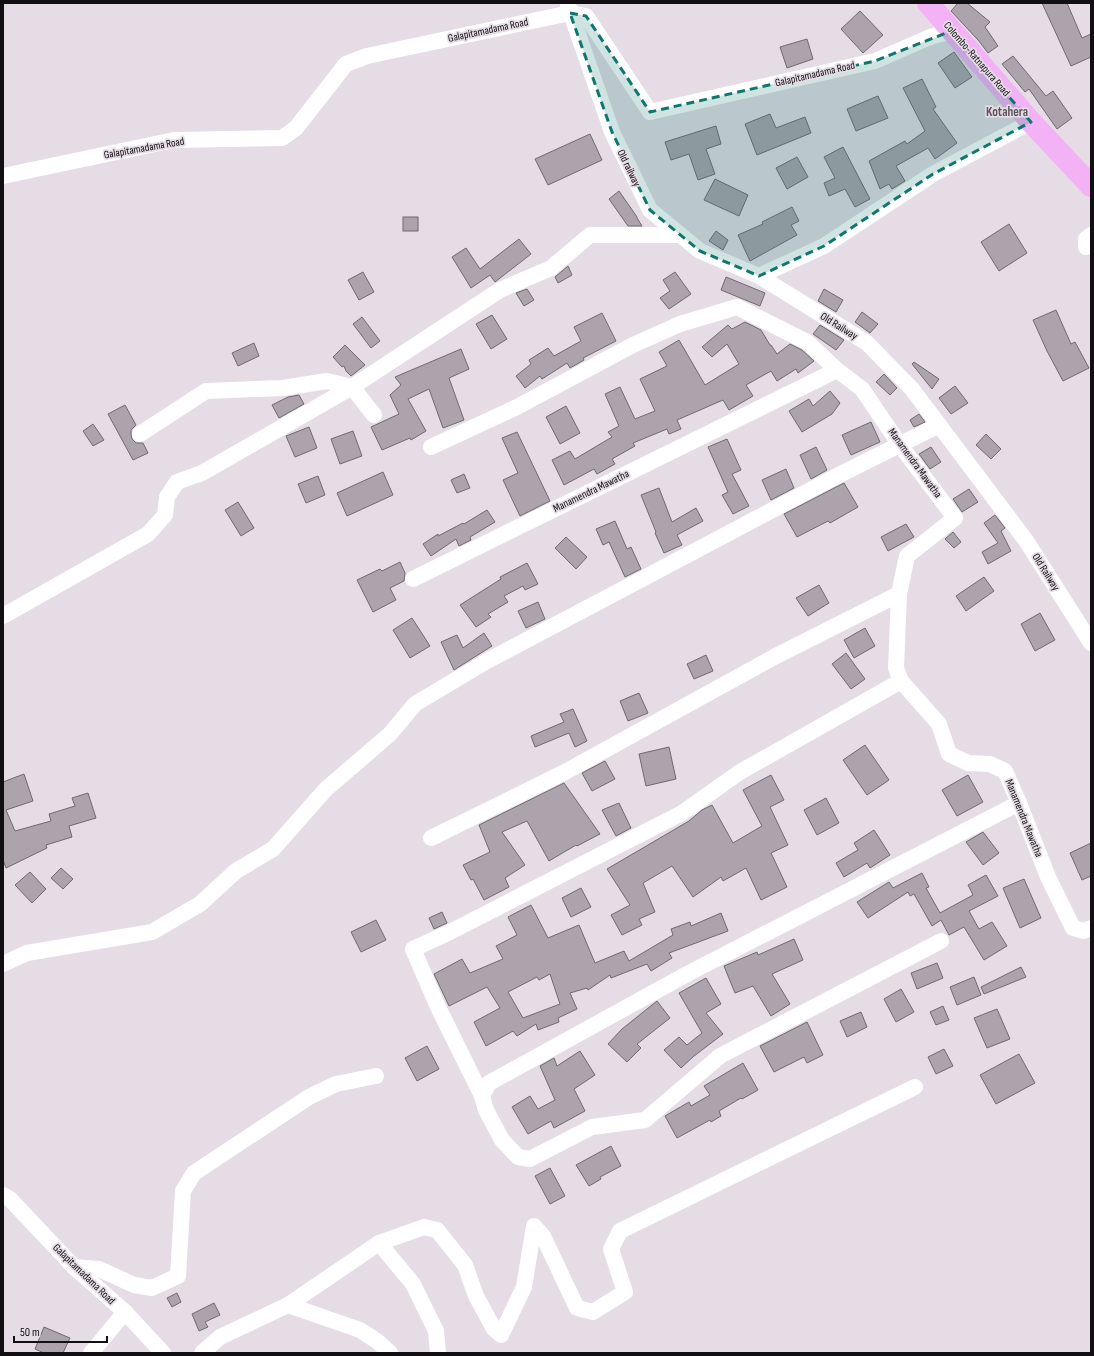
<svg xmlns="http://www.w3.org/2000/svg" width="1094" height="1356" font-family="'Sofia Sans Condensed',sans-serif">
<rect width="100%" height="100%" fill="#e5dce5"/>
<g fill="#aca3ad" stroke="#716971" fill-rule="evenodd">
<polygon points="958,3 967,3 990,22 985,27 998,46 988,53 978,40 951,11"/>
<polygon points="1042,3 1067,3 1082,38 1091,34 1091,57 1071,66"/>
<polygon points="860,11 883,35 863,53 841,29"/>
<polygon points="807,39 813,59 787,68 780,47"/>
<polygon points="954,52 972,77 955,88 938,63"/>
<polygon points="1013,56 1046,96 1053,91 1072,118 1057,129 1029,89 1025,92 1002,64"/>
<polygon points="922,79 936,107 933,109 957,143 935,159 928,148 896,166 905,181 892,189 889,184 880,189 869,161 905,141 907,144 925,131 903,88"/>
<polygon points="878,96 888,118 856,131 847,109"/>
<polygon points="770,114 776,128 805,117 811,133 757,155 745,124"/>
<polygon points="716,126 721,144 706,149 715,174 698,180 689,154 671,160 665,142"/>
<polygon points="590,134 602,160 548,185 535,159"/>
<polygon points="843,147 870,199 855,207 845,189 829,196 824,183 835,178 824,157"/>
<polygon points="797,157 808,177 787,189 776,168"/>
<polygon points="715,179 748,195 739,216 704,200"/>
<polygon points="619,191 637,217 637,218 642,226 628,226 609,199"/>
<polygon points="792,207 799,221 791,225 797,235 750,261 738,235 763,224 762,222"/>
<rect x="403" y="217" width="15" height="14"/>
<polygon points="1009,224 1027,253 999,271 981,242"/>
<polygon points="716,231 728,240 723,250 709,241"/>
<polygon points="519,239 531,254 495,282 490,275 471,288 452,257 466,248 480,269"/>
<polygon points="568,266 572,275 558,283 555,277"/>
<polygon points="363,272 374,292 359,300 348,280"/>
<polygon points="675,272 691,294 669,309 660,298 670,291 663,280"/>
<polygon points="726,277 765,293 760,306 721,290"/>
<polygon points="527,289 534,300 524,306 516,293"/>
<polygon points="824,289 843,300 836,312 818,301"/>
<polygon points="1056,310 1071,344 1075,342 1089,368 1063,381 1047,351 1033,320"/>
<polygon points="862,312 878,324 870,333 855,322"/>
<polygon points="602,313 616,341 583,358 584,360 570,368 567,363 542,379 540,376 525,388 516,376 531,364 529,360 548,348 554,356 581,341 574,327"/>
<polygon points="492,315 507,339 491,349 476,324"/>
<polygon points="362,317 380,341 371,348 353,324"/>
<polygon points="745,322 761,330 770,345 771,345 777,354 790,344 802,350 814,361 798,373 796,369 777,381 771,371 746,385 753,396 729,410 723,400 677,420 681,429 669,434 667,429 633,443 635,446 612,459 615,464 597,474 594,469 564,485 552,460 570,451 575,459 612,437 608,432 619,426 605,394 620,387 635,419 655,411 640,379 667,366 659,352 679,340 705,385 739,364 727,344 712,357 702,347 728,325 732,329"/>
<polygon points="820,325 844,340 836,350 813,334"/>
<polygon points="254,343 259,356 238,366 232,353"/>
<polygon points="345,345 365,365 351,376 346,371 344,366 342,367 333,357"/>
<polygon points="461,349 469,369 449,378 464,420 443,428 429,389 408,399 426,431 411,440 410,438 382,450 371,427 399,414 390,395 401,385 395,377"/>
<polygon points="914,362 939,379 932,389 912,364"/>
<polygon points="884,374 897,388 890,395 876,382"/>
<polygon points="955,386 968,403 951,414 939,398"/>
<polygon points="830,391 840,403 832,414 802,432 789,411 809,399 813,406"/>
<polygon points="299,395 304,404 279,418 272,405 288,397"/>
<polygon points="125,405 136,425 131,430 131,434 132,439 136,443 143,443 148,453 133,460 108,414"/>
<polygon points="566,406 580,433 560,444 546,417"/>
<polygon points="919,414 925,422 914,427 910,420"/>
<polygon points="871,422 880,442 851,455 842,435"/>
<polygon points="93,424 104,440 93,446 83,431"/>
<polygon points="309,427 317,448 295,457 286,436"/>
<polygon points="353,431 362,456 340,464 331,439"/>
<polygon points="517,432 550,501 520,516 503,480 518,473 502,438"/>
<polygon points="986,434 1001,449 991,459 976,445"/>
<polygon points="727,439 741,470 732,474 749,506 733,514 722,495 728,492 708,447"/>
<polygon points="816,447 827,470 811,479 800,455"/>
<polygon points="931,447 941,462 930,469 919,454"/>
<polygon points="786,469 794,488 771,500 762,480"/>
<polygon points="383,472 393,495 347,516 337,493"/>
<polygon points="464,474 470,488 457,493 451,480"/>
<polygon points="318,476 325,495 306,503 298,484"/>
<polygon points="844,483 858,507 830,523 828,521 797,537 784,514"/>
<polygon points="659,488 672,522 696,508 703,521 677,535 682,545 664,553 655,533 656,532 641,495"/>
<polygon points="969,489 978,502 962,512 953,499"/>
<polygon points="238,502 254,528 241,536 225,510"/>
<polygon points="487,510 495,522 470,537 471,540 459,546 456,539 431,556 423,544 438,534 438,536 463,523 464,524"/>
<polygon points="995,515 1005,528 1001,531 1011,551 988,564 982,552 998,543 984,523"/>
<polygon points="615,521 627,549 631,547 641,569 625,577 609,542 603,545 596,529"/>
<polygon points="906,524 914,537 888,551 881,537"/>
<polygon points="953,532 961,542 954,548 945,539"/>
<polygon points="566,537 587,557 576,569 555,548"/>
<polygon points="400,562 405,573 404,581 390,588 396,600 373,612 357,580 380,569 382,571"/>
<polygon points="527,563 538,584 525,590 523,586 504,596 508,602 488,614 491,617 476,627 460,605 501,579 500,577"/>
<polygon points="984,577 994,591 966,611 956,596"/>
<polygon points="819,585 829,603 808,616 796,598"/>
<polygon points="538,602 545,619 526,628 518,611"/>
<polygon points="1040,613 1055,640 1035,651 1021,624"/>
<polygon points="412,618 430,646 410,658 393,630"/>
<polygon points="865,628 875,646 854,658 844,640"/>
<polygon points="484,633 492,646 454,670 441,642 457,635 463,648"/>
<polygon points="846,653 865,679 851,689 832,664"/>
<polygon points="706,655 713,671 694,679 687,664"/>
<polygon points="639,693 648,713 628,721 620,701"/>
<polygon points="573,709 587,741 575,747 569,733 535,747 531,736 564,722 560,714"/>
<polygon points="865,745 889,780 867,795 843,760"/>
<polygon points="669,747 676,779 646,786 639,754"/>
<polygon points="605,761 615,779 592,791 582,773"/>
<polygon points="24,774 33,801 6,810 15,831 51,821 49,814 75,806 72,798 88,793 96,818 69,826 72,837 46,845 47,848 6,868 3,860 3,782"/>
<polygon points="771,775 784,800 770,807 788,845 771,853 787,887 761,900 746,868 723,881 721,877 693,897 672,866 643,883 655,912 639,919 642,925 622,935 611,915 630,905 607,869 689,821 702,810 712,805 733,843 762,826 743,790"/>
<polygon points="968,775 983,802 957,816 942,790"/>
<polygon points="564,783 600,834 577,846 576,845 549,861 527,821 502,832 525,865 505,878 509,887 484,900 473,879 471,880 463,865 490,852 479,825"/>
<polygon points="826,798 839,823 817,835 804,810"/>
<polygon points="619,803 631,828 616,836 602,810"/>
<polygon points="874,830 890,855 870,868 867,863 844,877 836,863 858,850 854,843"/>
<polygon points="983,832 999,853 983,865 966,842"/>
<polygon points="1091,843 1091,876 1082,880 1070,853"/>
<polygon points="61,868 73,879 63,889 51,878"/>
<polygon points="30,872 46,889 32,903 15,885"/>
<polygon points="922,873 929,887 926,888 940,913 973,895 968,885 986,875 998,896 969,911 979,929 992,922 1007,946 984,960 964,927 949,935 941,920 932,926 914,894 910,896 908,892 868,918 857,902 889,882 893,888"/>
<polygon points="1024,879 1041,918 1020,928 1003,888"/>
<polygon points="581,888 591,907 571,917 562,898"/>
<path d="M 531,905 L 548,938 L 579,925 L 595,963 L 624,951 L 629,961 L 673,935 L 671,929 L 690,922 L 691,926 L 721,913 L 728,931 L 669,953 L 672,958 L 651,971 L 647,964 L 611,978 L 610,975 L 588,990 L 587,988 L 570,993 L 577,1009 L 558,1018 L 559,1022 L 538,1030 L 536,1024 L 517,1036 L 513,1031 L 486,1046 L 474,1022 L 500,1008 L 487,987 L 449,1006 L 434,974 L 462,959 L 470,973 L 503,959 L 496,946 L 517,935 L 508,917 ZM 550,974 L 560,1004 L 523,1018 L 508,992 L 537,977 L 539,980 Z"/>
<polygon points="442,912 447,923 434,929 429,918"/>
<polygon points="376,920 386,940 361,952 351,932"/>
<polygon points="794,939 803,960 772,974 790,1004 771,1016 753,986 735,993 724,966 757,952 758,955"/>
<polygon points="937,963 943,978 917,989 911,973"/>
<polygon points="1021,967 1026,977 984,994 981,987"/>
<polygon points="974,977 981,995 957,1005 950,987"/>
<polygon points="706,978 721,1004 706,1013 723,1034 694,1056 681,1068 664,1050 679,1037 687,1045 702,1033 679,993"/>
<polygon points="901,989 914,1012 896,1022 884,999"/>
<polygon points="657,1001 670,1018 637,1044 641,1048 627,1062 608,1044 622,1029"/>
<polygon points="943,1006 949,1020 936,1025 930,1012"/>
<polygon points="997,1009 1010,1039 987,1048 974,1018"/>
<polygon points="861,1012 867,1027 847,1037 840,1021"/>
<polygon points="807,1022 823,1055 807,1063 804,1057 774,1072 760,1046"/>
<polygon points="427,1046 439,1069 417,1081 405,1058"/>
<polygon points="944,1049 953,1066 936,1074 928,1057"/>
<polygon points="580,1051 595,1075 574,1089 585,1111 554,1128 551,1121 528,1134 512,1107 530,1096 538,1109 555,1100 540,1066 554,1058 557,1066"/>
<polygon points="1019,1054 1035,1083 996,1104 980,1075"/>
<polygon points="743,1063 758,1090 742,1099 741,1098 719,1111 721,1116 711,1122 710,1120 677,1138 665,1116 689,1102 691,1106 710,1095 704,1086"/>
<polygon points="611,1146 621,1166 600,1177 601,1179 589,1186 576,1165"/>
<polygon points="550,1168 565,1196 550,1204 535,1176"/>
<polygon points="177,1293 181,1302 172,1307 167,1298"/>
<polygon points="214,1303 220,1315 205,1322 208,1327 199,1331 192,1314"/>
<polygon points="44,1327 70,1338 63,1353 44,1353 35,1349"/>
</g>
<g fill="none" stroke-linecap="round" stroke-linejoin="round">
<g stroke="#fff" stroke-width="16">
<polyline points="568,5 612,132 650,210 700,251 759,276"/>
<polyline points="1031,122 933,174 824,246 759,276 867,343 912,389 1027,542 1091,643"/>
<polyline points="3,176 174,140 282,138 296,128 346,64 367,56 570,13 586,16 650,112 875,61 930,37 951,31"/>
<polyline points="1086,247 1086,239 1091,235"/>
<polyline points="140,434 206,391 283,388 327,381 352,387 374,415"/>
<polyline points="431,447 517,407 633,345 680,324 737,307 807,342 837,370"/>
<polyline points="413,579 837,370 862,389 900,445 955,518 907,556 899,594 896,668 901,681 939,724 949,754 968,763 990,764 1005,771 1019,803 1048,877 1073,928 1084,931 1091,928"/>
<polyline points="3,616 148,534 165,515 167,497 177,482 202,473 352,387 500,290 551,268 590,235 680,235"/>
<polyline points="431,838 565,772 776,656 899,594"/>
<polyline points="941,941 720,1056 645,1120 592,1127 530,1159 518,1157 502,1140 486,1110 482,1096 489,1083 689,973 1019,803"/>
<polyline points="3,964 27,953 152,932 200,904 236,871 273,849 326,789 390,734 415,704 487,661 833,478 939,425"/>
<polyline points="482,1096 438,1007 413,949 448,933 682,813 740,772 901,681"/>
<polyline points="3,1195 10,1199 74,1267 125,1312 163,1353"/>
<polyline points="379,1243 413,1284 436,1331 438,1353"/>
<polyline points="74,1267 99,1269 134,1285 152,1288 178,1276 183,1191 194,1173 309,1097 336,1084 376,1076"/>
<polyline points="288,1305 360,1330 377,1341 390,1353"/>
<polyline points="91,1353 125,1312"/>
<polyline points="202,1353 220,1337 288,1305 379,1243 424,1227 437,1230 465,1265 476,1296 494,1329 501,1335 524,1287 534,1226 543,1236 577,1308 593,1312 625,1292 611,1249 620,1231 915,1087"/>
</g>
<polyline stroke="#f3b1f6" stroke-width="22" points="928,3 1031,122 1091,186"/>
</g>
<path fill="#0f766e" fill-opacity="0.2" stroke="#0f766e" stroke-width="3" stroke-dasharray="8 5" stroke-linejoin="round" d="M 570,13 L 586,16 L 650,112 L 875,61 L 951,31 L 1031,122 L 933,174 L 824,246 L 759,276 L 700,251 L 650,210 L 612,132 Z"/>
<g text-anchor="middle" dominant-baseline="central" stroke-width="3.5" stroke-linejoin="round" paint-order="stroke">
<g font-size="11" fill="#120f13" stroke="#e5dce5">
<text transform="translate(488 30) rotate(-12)">Galapitamadama Road</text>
<text transform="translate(977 59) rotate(49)">Colombo-Ratnapura Road</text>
<text transform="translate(815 74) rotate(-13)">Galapitamadama Road</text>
<text transform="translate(144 148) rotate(-10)">Galapitamadama Road</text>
<text transform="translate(629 168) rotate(64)">Old railway</text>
<text transform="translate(839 326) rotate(32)">Old Railway</text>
<text transform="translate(915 463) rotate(54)">Manamendra Mawatha</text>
<text transform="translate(591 491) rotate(-26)">Manamendra Mawatha</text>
<text transform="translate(1046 572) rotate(58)">Old Railway</text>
<text transform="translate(1024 818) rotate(68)">Manamendra Mawatha</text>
<text transform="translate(84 1274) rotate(44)">Galapitamadama Road</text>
</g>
<g font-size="13" font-weight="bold" fill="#5c545c" stroke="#e5dce5">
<text x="1007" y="112">Kotahera</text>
</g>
</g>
<rect width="1094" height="1356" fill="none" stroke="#120f13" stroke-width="8"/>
<path d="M14 1336v6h93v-6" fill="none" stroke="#120f13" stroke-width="2"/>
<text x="20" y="1336" font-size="12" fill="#120f13" stroke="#e5dce5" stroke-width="3" paint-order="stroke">50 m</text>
</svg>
